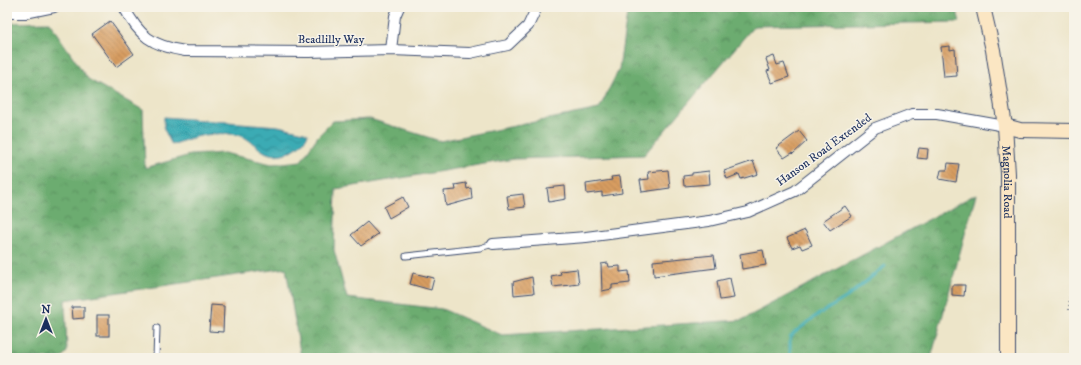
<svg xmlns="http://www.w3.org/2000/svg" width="1081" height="365" font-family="'IM FELL DW Pica',serif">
<defs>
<pattern id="forest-crowns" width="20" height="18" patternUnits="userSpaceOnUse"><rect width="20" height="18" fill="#6cac6f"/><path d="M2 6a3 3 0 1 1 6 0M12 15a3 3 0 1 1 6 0" fill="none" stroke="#588c5e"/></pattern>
<pattern id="water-waves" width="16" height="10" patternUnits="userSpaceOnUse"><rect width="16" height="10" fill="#3aabb4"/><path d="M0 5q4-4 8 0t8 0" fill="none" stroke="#308c96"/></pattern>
<pattern id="building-back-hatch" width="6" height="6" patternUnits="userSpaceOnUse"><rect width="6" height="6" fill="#d89d60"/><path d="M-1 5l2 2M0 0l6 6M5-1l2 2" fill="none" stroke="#ae8052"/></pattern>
</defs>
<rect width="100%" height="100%" fill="#f7f3e8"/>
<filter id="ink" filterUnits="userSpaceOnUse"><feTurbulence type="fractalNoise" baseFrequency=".025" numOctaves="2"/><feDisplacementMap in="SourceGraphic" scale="8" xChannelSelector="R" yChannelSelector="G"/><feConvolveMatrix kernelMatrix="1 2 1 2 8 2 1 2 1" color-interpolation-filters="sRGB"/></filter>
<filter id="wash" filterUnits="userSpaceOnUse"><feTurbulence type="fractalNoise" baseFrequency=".012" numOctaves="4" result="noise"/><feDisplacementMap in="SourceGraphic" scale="16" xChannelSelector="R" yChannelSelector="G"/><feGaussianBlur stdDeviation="0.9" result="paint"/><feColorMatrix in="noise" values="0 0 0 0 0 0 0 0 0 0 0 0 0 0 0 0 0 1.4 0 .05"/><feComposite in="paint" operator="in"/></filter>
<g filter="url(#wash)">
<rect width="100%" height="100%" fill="#ede5c9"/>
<polygon fill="url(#forest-crowns)" stroke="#446e66" points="628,7 956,7 960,22 754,26 644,155 514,159 336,189 334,250 347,298 442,309 502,335 742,320 976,194 931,358 301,358 286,268 65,300 67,352 61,358 7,358 7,23 49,22 88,79 143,110 145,168 190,155 224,153 272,164 301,161 318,136 333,121 370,119 440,141 599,109 619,69"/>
<path fill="url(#water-waves)" stroke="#2a6d89" d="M 164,117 L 278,126 L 304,132 L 308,134 C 303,148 281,159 267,153 C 257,149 249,137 238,135 C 214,131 194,136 172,145 L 164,129 Z"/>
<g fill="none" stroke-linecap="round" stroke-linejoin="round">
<polyline stroke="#3aabb4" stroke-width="3" points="790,358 790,338 794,333 816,316 847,297 885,266"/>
</g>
<g id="blocks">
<g fill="url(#building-back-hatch)">
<polygon points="110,21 134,54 116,67 92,34"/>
<polygon points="950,46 950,50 955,49 957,76 944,77 941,47"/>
<polygon points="774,56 777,65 784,63 789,77 772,83 767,71 770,70 766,59"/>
<polygon points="799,131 807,141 793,154 792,153 784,158 776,148"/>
<polygon points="919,148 928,149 927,159 917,158"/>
<polygon points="753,161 758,174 741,179 739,174 727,179 724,171"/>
<polygon points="948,163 959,164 956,182 939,179 941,170 947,170"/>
<polygon points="668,170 670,188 642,192 640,180 649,179 648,172"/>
<polygon points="709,171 710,184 684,186 683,176 692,175 692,173"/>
<polygon points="620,176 622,193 602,196 602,192 587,194 586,184 612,180 611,177"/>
<polygon points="466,183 467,189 471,188 472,199 446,206 444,191 456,190 455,185"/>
<polygon points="565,186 566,199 549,202 547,188"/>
<polygon points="523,194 525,207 509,209 507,196"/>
<polygon points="403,197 408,207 389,218 384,207"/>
<polygon points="845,206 852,216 830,230 823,221"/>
<polygon points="367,222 378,234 361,246 351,235"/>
<polygon points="805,230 812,245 802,249 800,245 792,248 787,238"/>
<polygon points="763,250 766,265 742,269 740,254"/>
<polygon points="714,255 716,268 654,276 653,261"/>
<polygon points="608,263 609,267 620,266 620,272 629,271 630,283 612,285 612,289 602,291 601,264"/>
<polygon points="577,269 579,284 553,287 551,276 561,274 560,271"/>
<polygon points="413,273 434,278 431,290 410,284"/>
<polygon points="532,277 534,293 514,295 513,282"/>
<polygon points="730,278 734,298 720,300 717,281"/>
<polygon points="952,285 965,285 964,296 952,295"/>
<polygon points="211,305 224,306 223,332 209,331"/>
<polygon points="72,307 84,307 84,318 73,319"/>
<rect x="97" y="315" width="12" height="21"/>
</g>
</g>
</g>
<g filter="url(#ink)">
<use href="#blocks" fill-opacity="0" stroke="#3a4a6e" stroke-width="1"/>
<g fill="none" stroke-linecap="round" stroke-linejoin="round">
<g stroke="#3a4a6e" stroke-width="7">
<g id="lane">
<polyline points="406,256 480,248 493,244"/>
<polyline points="156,358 157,328"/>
</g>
</g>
<g stroke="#3a4a6e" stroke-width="12">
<g id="street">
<path d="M 124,7 C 139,36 152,46 185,51 L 308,52 L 391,50 L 470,53 L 508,45 L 528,26 L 537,7"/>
<polyline points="7,13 25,13 54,7"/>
<polyline points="391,50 395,16 399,7"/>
<polyline points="493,244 586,237 709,221 748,212 795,191 875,128 912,114 937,114 1005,126"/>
</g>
</g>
<g stroke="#3a4a6e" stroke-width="16">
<g id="secondary">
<path id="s1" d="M 983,7 L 993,50 L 1005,126 L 1008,174 L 1008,358"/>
<polyline points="1005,126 1020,130 1074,131"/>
</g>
</g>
<polyline stroke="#3a4a6e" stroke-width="1.5" stroke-dasharray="1 3" stroke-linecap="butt" points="1070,289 1069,310 1071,310"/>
<use href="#lane" stroke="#fff" stroke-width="5"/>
<use href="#street" stroke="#fff" stroke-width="10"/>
<use href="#secondary" stroke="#fbe6c3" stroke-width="14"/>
</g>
</g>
<g text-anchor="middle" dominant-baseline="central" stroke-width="3" stroke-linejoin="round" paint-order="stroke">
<g font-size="12" fill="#1b2f5e" stroke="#f7f3e8">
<text x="331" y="39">Beadlilly Way</text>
<text transform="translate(824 150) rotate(-36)">Hanson Road Extended</text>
<text stroke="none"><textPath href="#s1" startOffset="177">Magnolia Road</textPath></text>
</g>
</g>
<rect width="1081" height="365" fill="none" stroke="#f7f3e8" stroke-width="24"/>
<g transform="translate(46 319)" stroke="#f7f3e8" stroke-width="3" paint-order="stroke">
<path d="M0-3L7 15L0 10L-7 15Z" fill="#1b2f5e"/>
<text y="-6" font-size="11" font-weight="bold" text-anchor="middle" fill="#1b2f5e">N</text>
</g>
</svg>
